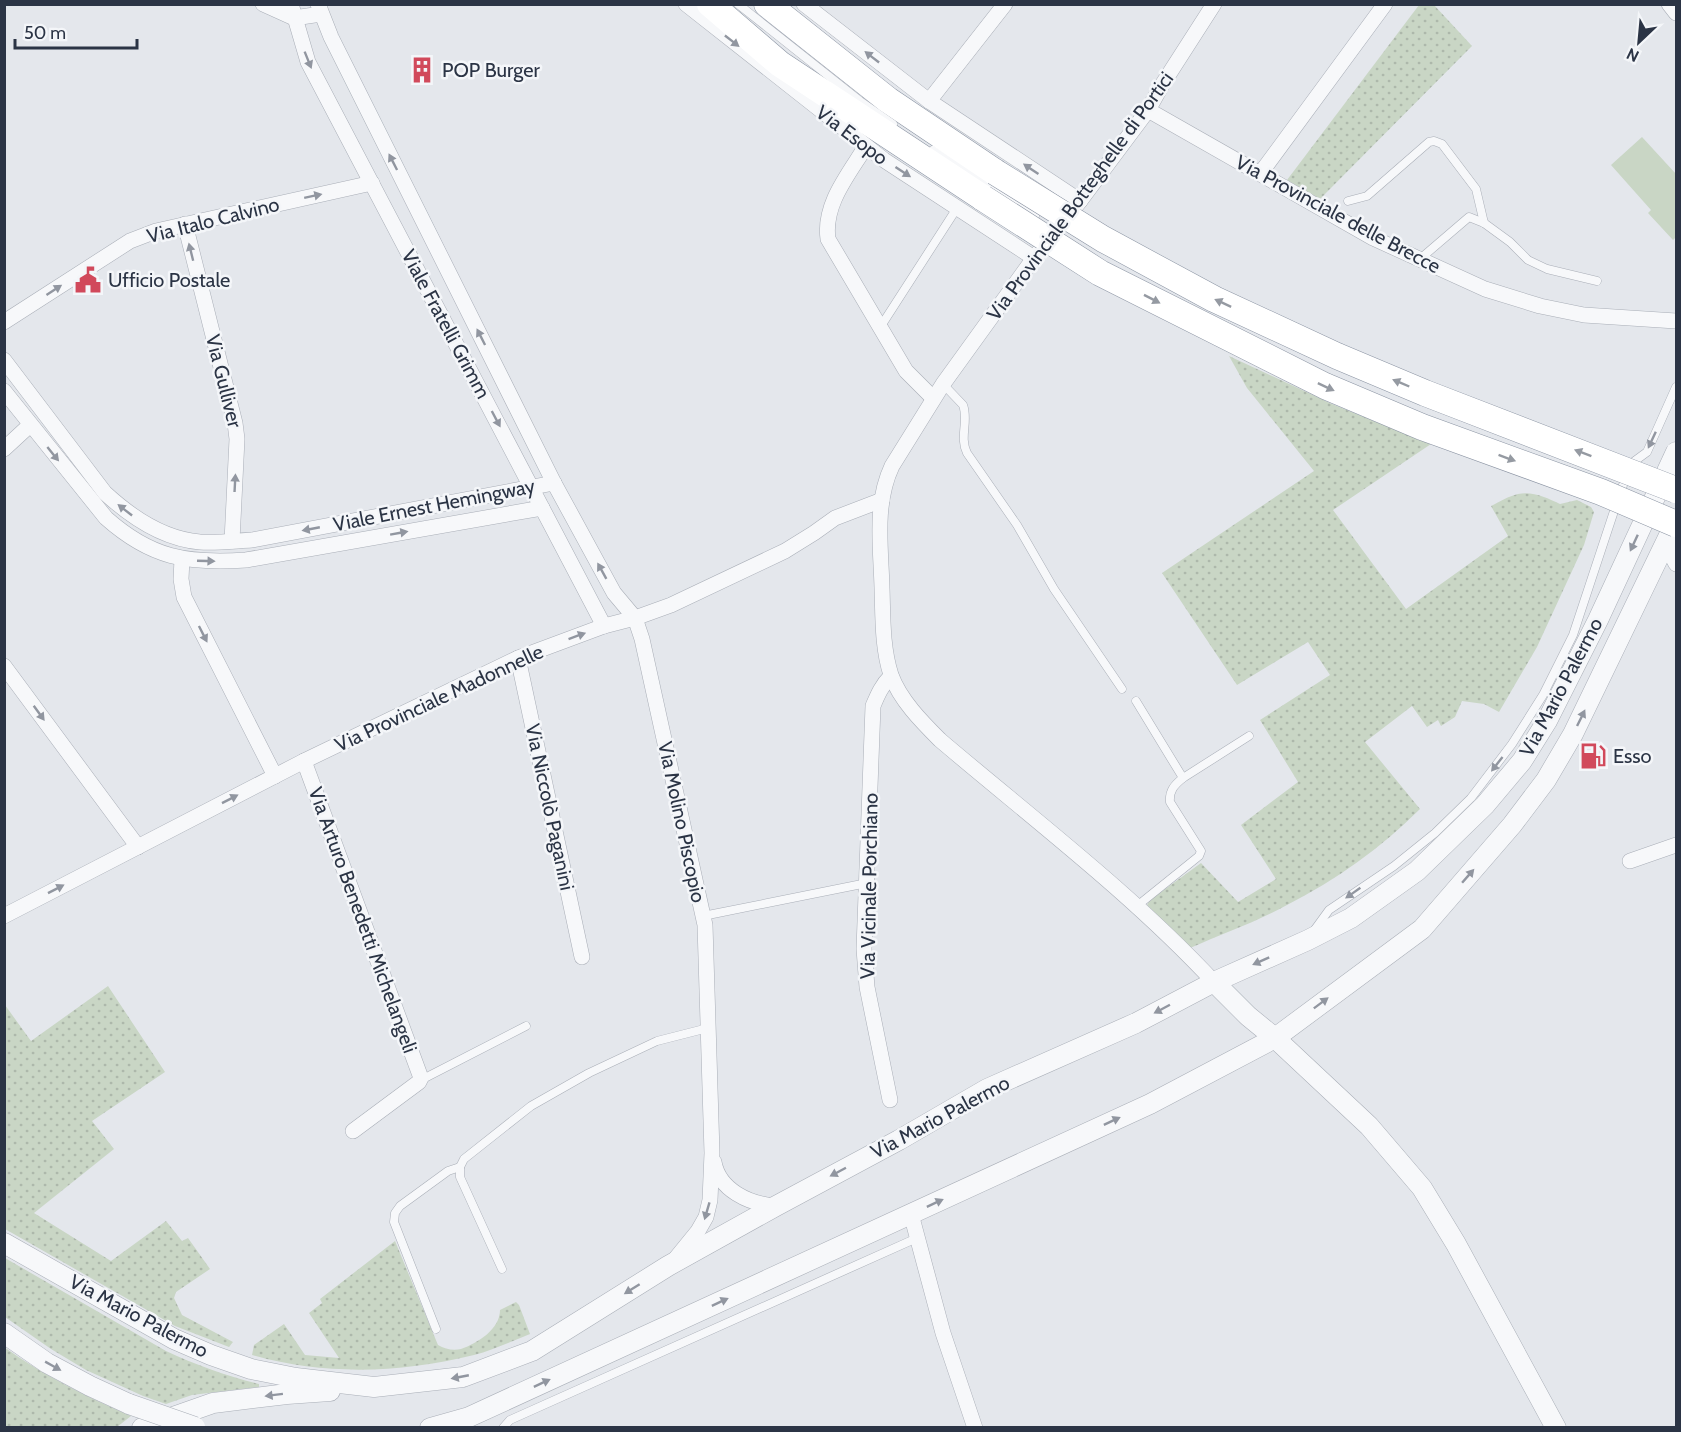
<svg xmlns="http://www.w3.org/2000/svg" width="1681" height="1432" font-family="Cabin,sans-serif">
<defs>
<pattern id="grass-dots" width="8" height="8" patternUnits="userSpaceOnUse" patternTransform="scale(1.5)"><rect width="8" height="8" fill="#c9d6c5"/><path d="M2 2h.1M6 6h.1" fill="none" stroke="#adb8ab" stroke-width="1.8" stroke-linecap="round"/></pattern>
</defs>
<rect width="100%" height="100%" fill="#e4e7ec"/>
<g fill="url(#grass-dots)">
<polygon points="1419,5 1434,5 1472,46 1320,199 1287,180"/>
<path d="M 1229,356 L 1332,404 L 1431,444 L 1333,510 L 1406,609 L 1508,536 L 1491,506 C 1499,502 1509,496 1518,494 C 1533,491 1547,498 1560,504 L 1577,500 L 1591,507 L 1594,512 L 1584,545 L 1537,647 L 1499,712 L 1484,704 L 1462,701 L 1455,717 L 1441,726 L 1438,720 L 1427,727 L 1412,706 L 1365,742 L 1420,809 C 1381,848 1336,880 1287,905 C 1256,922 1222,934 1190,948 L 1147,905 L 1150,900 L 1201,863 L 1238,902 L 1276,879 L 1241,825 L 1298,782 L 1260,720 L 1330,675 L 1308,642 L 1237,685 L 1162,573 L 1314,471 L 1247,388 Z"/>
<polygon points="108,986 165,1072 92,1121 114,1149 34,1213 111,1261 166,1221 182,1241 188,1238 210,1269 176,1292 174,1298 182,1315 233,1342 229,1347 175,1326 5,1229 5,1005 31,1041"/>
<path d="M 395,1241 L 438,1345 C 445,1349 453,1351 461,1349 C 478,1343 500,1329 500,1310 L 516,1302 L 519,1305 L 530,1334 C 512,1341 493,1350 474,1355 C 401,1373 325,1376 252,1355 L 254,1345 L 284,1324 L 305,1355 L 339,1358 L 309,1313 L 322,1303 L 320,1299 Z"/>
<path d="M 5,1258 L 166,1351 C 196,1365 227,1376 259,1384 L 259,1387 L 192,1395 L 166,1404 L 143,1396 L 86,1370 L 51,1349 L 5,1317 Z"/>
<path d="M 4,1347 C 43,1375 87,1397 131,1416 L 117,1427 L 5,1427 Z"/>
</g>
<polygon fill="#c9d6c5" points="1642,137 1676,174 1676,237 1673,240 1648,213 1651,210 1611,165"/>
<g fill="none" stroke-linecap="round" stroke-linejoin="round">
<g stroke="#a9aeb7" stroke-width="9">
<g id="service">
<polyline points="738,4 860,101 893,124"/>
<polyline points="933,150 1035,216"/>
<polyline points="1348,201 1367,196 1429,142 1434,141 1442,144 1476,189 1484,223"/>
<polyline points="1420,259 1469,217 1484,223 1510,242 1528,260 1547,269 1597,281"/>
<polyline points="881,326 957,208"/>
<path d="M 943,384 L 963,405 C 969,421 959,437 967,453 L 1017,525 L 1054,589 L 1122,689"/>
<polyline points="1136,701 1183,778"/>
<path d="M 1137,906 L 1199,856 L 1201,851 L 1170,802 C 1169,791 1174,785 1183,778 L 1249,736"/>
<polyline points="703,916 867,883"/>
<polyline points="1313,932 1329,910 1394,866 1435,833 1471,798 1512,744 1543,695 1573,635 1621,490 1632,463 1647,452 1676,387"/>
<polyline points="421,1080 526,1026"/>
<polyline points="460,1167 460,1177 502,1269"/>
<polyline points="436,1329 394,1222 395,1213 400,1206 448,1171 460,1167 464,1159 531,1106 589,1073 657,1041 708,1028"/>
<polyline points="503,1428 510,1420 917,1238"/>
</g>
</g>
<g stroke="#a9aeb7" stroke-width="16">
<g id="minor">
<polyline points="263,4 294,18 321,14"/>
<polyline points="291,4 308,62 604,626"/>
<polyline points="318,4 331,37 554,483 614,593 635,618 642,639 705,925 712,1153 710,1200 706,1217 698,1231 676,1258"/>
<polyline points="686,4 884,160 1034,258"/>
<polyline points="804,4 929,101 1080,201"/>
<path d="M 1214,4 L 1162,85 L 1148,110 L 1080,201 L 1034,258 L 943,384 L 892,466 C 874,504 881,548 882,588 C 883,617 882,647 891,675 C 900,700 922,722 940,740 C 1033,819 1131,893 1214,982"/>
<polyline points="1669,4 1676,13"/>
<polyline points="929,101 1005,4"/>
<polyline points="1148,110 1373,238 1485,289 1540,306 1584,315 1676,321"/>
<path d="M 866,146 C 849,174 823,204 828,239 L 906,371 L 933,398"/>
<polyline points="1260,174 1385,4"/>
<polyline points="185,224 235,423 237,439 232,541"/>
<polyline points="4,322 130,241 156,231 372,183"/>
<path d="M 4,360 L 105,493 C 131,517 163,539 200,542 C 217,543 234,541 252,540 L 554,483"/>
<path d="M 4,391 L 106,518 C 151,558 187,564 246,560 L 542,508"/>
<polyline points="4,449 30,425"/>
<polyline points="1665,544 1676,564"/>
<polyline points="182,559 181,579 184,597 275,776"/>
<polyline points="518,658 582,957"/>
<polyline points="4,666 138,847"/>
<polyline points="304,761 421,1078 419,1082 353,1131"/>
<polyline points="1630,861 1676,845"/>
<polyline points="4,916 304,761 518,658 604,626 635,618 671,605 785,551 814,533 835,518 882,500"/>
<path d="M 890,1100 L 867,987 L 864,949 L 873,706 C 878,694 882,685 891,676"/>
<path d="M 714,1162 C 719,1190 749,1204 776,1206"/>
<polyline points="911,1214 943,1333 975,1428"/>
</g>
</g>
<g stroke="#a9aeb7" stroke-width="21">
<g id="tertiary">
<polyline points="1214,982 1248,1016 1275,1038 1369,1126 1422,1188 1456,1244 1556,1428"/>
<polyline points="4,1243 174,1339 211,1355 251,1369 296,1378 374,1387 463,1377 532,1351 668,1266 776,1206 899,1140 987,1089 1136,1023 1214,982 1308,940 1351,918 1417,871 1485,805 1522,761 1547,721 1598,620 1676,452"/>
<polyline points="4,1333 47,1363 90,1386 129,1404"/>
<polyline points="142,1428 213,1403 287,1394 330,1391"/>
<polyline points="430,1428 469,1417 1150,1104 1275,1038 1422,929 1512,825 1546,780 1573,734 1676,521"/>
</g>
</g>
<g stroke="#8b94a3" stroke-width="27">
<g id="trunk">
<polyline points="710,4 780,64 983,198"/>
<polyline points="767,4 888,100 995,172"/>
</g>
</g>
<use href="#service" stroke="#f7f8fa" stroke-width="8"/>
<use href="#minor" stroke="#f7f8fa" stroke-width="15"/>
<use href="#tertiary" stroke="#f7f8fa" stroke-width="20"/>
<use href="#trunk" stroke="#fff" stroke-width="26"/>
<g stroke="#a9aeb7" stroke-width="21" stroke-linecap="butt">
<polyline id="tertiary-bridge" points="129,1404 195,1427"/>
</g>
<g stroke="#8b94a3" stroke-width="27" stroke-linecap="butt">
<g id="trunk-bridge">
<polyline points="995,172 1103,239 1214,299 1337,356 1425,393 1676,490"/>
<polyline points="983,198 1100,273 1325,386 1422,427 1601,492 1676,524"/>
</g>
</g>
<use href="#tertiary-bridge" stroke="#f7f8fa" stroke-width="20"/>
<use href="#trunk-bridge" stroke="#fff" stroke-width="26"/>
</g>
<defs><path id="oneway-solid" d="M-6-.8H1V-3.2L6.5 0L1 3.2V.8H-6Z" transform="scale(1.5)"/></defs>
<g fill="#9196a0">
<use href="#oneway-solid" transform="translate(732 41) rotate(38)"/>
<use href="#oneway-solid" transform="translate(872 57) rotate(-142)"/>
<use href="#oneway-solid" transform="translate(308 60) rotate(68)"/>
<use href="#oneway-solid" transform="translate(393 162) rotate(-117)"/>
<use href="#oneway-solid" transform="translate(1031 169) rotate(-146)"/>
<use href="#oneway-solid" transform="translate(903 172) rotate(33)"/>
<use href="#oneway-solid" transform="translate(313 196) rotate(-12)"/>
<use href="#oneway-solid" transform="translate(191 252) rotate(-104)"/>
<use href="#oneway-solid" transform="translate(54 290) rotate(-33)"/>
<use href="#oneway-solid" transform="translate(481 337) rotate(-117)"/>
<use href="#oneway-solid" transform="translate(496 419) rotate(62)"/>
<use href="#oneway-solid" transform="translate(1652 440) rotate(115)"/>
<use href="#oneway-solid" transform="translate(53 454) rotate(51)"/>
<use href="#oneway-solid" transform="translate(235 483) rotate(-87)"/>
<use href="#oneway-solid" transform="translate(125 510) rotate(-142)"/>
<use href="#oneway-solid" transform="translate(311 529) rotate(169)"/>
<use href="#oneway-solid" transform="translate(399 533) rotate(-10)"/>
<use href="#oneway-solid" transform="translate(1634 543) rotate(115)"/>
<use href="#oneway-solid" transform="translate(206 561) rotate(2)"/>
<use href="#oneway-solid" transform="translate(602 571) rotate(-119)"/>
<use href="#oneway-solid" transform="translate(203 634) rotate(63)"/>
<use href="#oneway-solid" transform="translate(577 636) rotate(-20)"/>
<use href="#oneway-solid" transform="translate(39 713) rotate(54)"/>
<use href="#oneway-solid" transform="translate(1581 718) rotate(-64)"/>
<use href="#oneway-solid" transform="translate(1497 764) rotate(128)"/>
<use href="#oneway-solid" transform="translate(230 799) rotate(-27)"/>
<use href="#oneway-solid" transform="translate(1468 876) rotate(-49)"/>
<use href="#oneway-solid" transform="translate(56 889) rotate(-27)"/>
<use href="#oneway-solid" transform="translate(1353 893) rotate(145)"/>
<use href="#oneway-solid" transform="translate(1261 961) rotate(156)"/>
<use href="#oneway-solid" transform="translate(1321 1003) rotate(-37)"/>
<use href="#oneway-solid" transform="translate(1162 1009) rotate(152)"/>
<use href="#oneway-solid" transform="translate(1112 1121) rotate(-25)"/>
<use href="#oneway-solid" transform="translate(838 1172) rotate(152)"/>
<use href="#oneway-solid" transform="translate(935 1203) rotate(-25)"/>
<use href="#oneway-solid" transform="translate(707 1211) rotate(106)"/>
<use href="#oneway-solid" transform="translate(632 1289) rotate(148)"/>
<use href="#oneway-solid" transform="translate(720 1302) rotate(-25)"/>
<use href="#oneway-solid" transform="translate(53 1366) rotate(29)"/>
<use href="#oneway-solid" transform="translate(460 1377) rotate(169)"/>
<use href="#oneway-solid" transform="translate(542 1383) rotate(-25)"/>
<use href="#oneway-solid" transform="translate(274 1395) rotate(173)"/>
</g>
<g fill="#959aa2">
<use href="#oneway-solid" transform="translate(1152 299) rotate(27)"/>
<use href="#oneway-solid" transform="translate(1223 303) rotate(-155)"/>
<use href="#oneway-solid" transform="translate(1401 383) rotate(-157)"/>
<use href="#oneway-solid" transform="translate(1326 387) rotate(25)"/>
<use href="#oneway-solid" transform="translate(1583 453) rotate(-159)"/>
<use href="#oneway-solid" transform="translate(1507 458) rotate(20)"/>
</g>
<defs>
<g id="building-bare" transform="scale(2.07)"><path d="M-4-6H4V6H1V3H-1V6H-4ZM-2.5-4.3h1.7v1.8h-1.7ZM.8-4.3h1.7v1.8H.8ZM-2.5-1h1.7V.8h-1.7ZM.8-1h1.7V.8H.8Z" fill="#d1495b" stroke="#f4f6f9" stroke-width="2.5" paint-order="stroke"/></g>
<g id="civic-bare" transform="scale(2.07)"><path d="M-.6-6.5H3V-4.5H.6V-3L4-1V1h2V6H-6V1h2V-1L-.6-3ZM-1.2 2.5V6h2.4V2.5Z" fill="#d1495b" stroke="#f4f6f9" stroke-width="2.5" paint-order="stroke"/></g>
<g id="fuel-bare" transform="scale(2.07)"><path d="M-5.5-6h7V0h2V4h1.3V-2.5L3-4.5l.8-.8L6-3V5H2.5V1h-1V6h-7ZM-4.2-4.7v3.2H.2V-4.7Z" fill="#d1495b" stroke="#f4f6f9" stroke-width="2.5" paint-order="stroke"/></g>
</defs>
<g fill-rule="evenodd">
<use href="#building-bare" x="422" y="70"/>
<use href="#civic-bare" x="88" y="280"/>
<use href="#fuel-bare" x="1593" y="756"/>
</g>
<g text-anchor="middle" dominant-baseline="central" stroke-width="5" stroke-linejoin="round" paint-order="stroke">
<g font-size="20" fill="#2b3445" stroke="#f4f6f9" text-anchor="start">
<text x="442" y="70">POP Burger</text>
<text x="108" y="280">Ufficio Postale</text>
<text x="1613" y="756">Esso</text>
</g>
<g font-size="20" fill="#2b3445" stroke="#f4f6f9">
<text transform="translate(852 135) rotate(37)">Via Esopo</text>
<text transform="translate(1080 196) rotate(-54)">Via Provinciale Botteghelle di Portici</text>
<text transform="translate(1338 214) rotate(28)">Via Provinciale delle Brecce</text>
<text transform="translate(213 220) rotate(-14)">Via Italo Calvino</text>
<text transform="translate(446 324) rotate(62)">Viale Fratelli Grimm</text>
<text transform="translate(224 381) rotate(76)">Via Gulliver</text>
<text transform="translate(434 505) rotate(-11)">Viale Ernest Hemingway</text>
<text transform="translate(1561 687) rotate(-62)">Via Mario Palermo</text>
<text transform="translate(439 698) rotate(-25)">Via Provinciale Madonnelle</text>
<text transform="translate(550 807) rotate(78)">Via Niccolò Paganini</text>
<text transform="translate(682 822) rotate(78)">Via Molino Piscopio</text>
<text transform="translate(869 886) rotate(-89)">Via Vicinale Porchiano</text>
<text transform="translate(363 920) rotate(70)">Via Arturo Benedetti Michelangeli</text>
<text transform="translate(940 1117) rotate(-28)">Via Mario Palermo</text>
<text transform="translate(139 1316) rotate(28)">Via Mario Palermo</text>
</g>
</g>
<rect width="1681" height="1432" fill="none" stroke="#2b3445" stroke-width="12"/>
<g transform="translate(1639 42) rotate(206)" stroke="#f4f6f9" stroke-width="4.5" paint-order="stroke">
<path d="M0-4.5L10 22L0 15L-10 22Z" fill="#2b3445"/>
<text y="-9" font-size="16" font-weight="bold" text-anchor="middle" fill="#2b3445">N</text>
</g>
<path d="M15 39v9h122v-9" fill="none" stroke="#2b3445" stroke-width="3"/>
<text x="24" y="39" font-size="18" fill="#2b3445" stroke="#f4f6f9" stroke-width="4.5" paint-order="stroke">50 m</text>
</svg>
